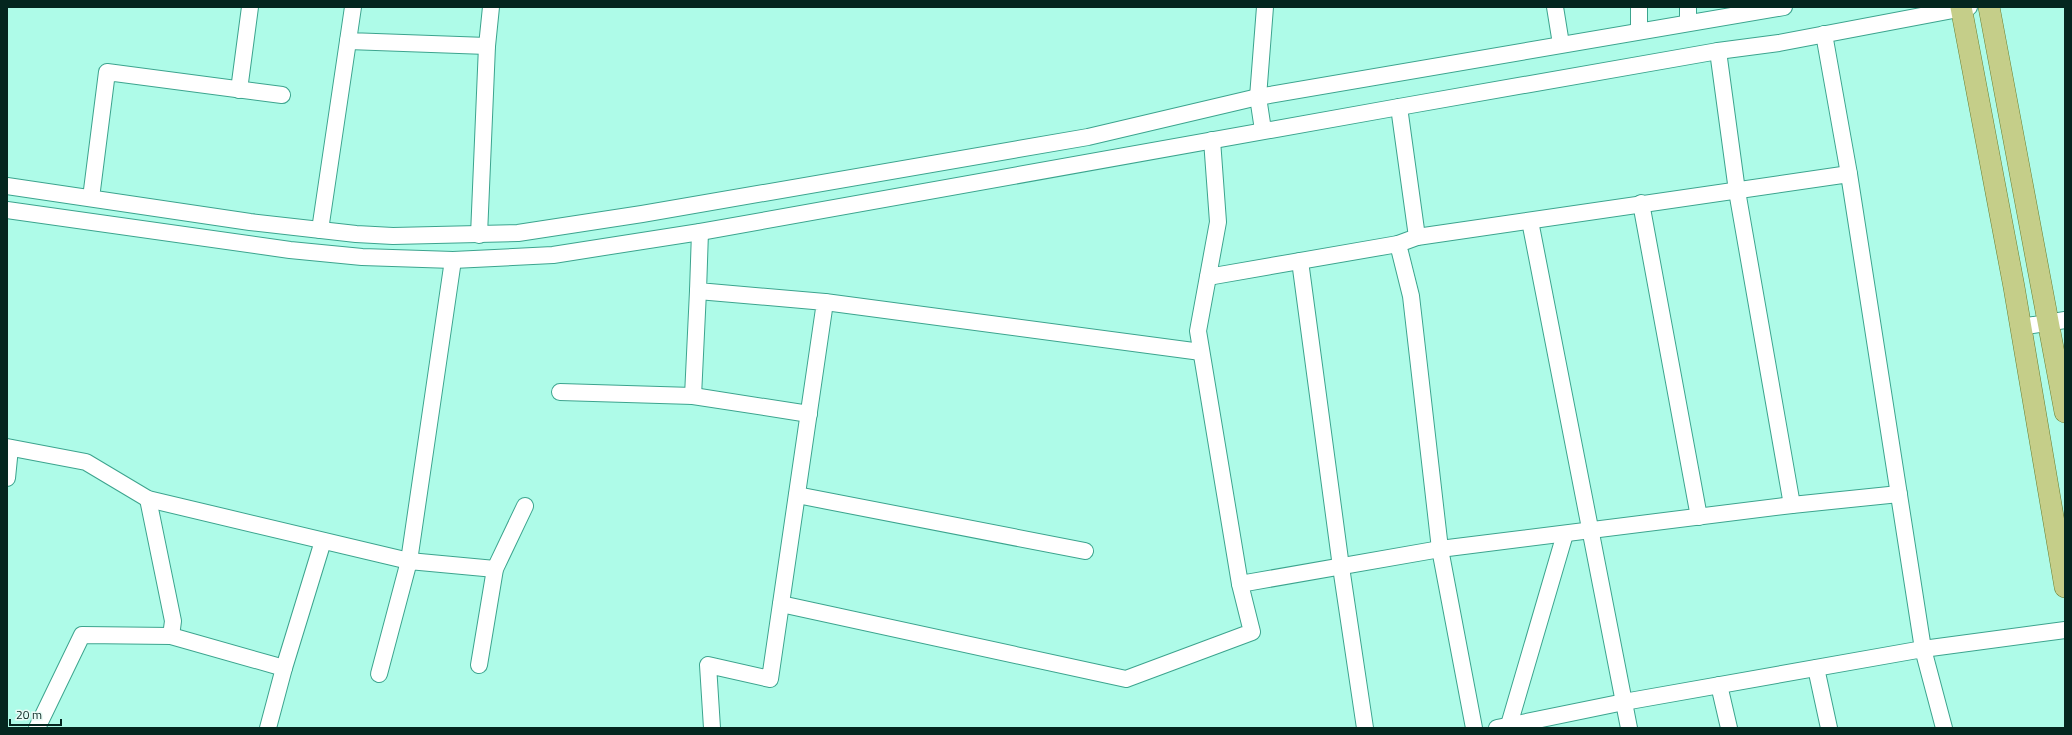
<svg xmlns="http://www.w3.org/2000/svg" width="2072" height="735" font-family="'Titillium Web',sans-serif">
<rect width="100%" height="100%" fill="#aefbe8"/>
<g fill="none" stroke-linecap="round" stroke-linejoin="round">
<g stroke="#3ca48e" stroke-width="18">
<g id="minor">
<polyline points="353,7 348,41 487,46"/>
<polyline points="1555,7 1561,44"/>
<polyline points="1688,22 1688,7"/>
<polyline points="1639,31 1639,7"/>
<polyline points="1824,34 1849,174"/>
<polyline points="1718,51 1737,191 1792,505 1899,494"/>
<polyline points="239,90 250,7"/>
<polyline points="1399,107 1417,237 1398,244 1411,296 1440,549 1474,728"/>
<polyline points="1263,130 1258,97 1265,7"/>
<polyline points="1212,140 1218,222 1198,331 1240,584 1440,549 1792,505"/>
<polyline points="7,186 250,222 356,234 393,236 518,233 642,214 1088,137 1258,97 1784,7"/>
<polyline points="91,198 107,72 282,95"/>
<polyline points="1641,203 1699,517"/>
<polyline points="7,210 290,250 362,257 453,260 553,255 700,232 1399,107 1718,51 1779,43 1969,7"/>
<polyline points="1530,221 1629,728"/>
<polyline points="320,230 348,41"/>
<polyline points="700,232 698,291 825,302 770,679 708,665 712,728"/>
<polyline points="479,235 487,46 491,7"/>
<polyline points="1417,237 1849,174 1923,649 2065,630"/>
<polyline points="1300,261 1341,567 1365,728"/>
<polyline points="1208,277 1398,244"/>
<polyline points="825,302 1201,352"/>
<polyline points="2021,327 2065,320"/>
<polyline points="560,392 693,396 809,414"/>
<polyline points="693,396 698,291"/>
<polyline points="7,447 86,462 148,499 409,561 453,260"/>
<polyline points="7,478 10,448"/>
<polyline points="797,495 1085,551"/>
<polyline points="148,499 173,621 171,636"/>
<polyline points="781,604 1126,679 1252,632 1240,584"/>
<polyline points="479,665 495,569 525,506"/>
<polyline points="1816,668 1829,728"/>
<polyline points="379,674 409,561 495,569"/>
<polyline points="1719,685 1729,728"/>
<polyline points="1509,725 1565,534"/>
<polyline points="37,728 82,635 171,636 284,668"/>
<polyline points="268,728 284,668 323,541"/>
<polyline points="1497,728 1624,702 1923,649 1944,728"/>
</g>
</g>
<g stroke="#697e31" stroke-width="22">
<g id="major">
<polyline points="1961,7 2014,287 2065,587"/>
<polyline points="1989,7 2065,412"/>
</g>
</g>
<use href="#minor" stroke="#fff" stroke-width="16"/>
<use href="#major" stroke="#c5ce89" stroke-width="21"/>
</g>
<rect width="2072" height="735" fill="none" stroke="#04261f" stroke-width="16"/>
<path d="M10 719v6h51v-6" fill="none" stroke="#04261f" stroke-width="2"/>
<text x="16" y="719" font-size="12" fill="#04261f" stroke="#e9fbf6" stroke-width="3" paint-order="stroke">20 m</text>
</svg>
